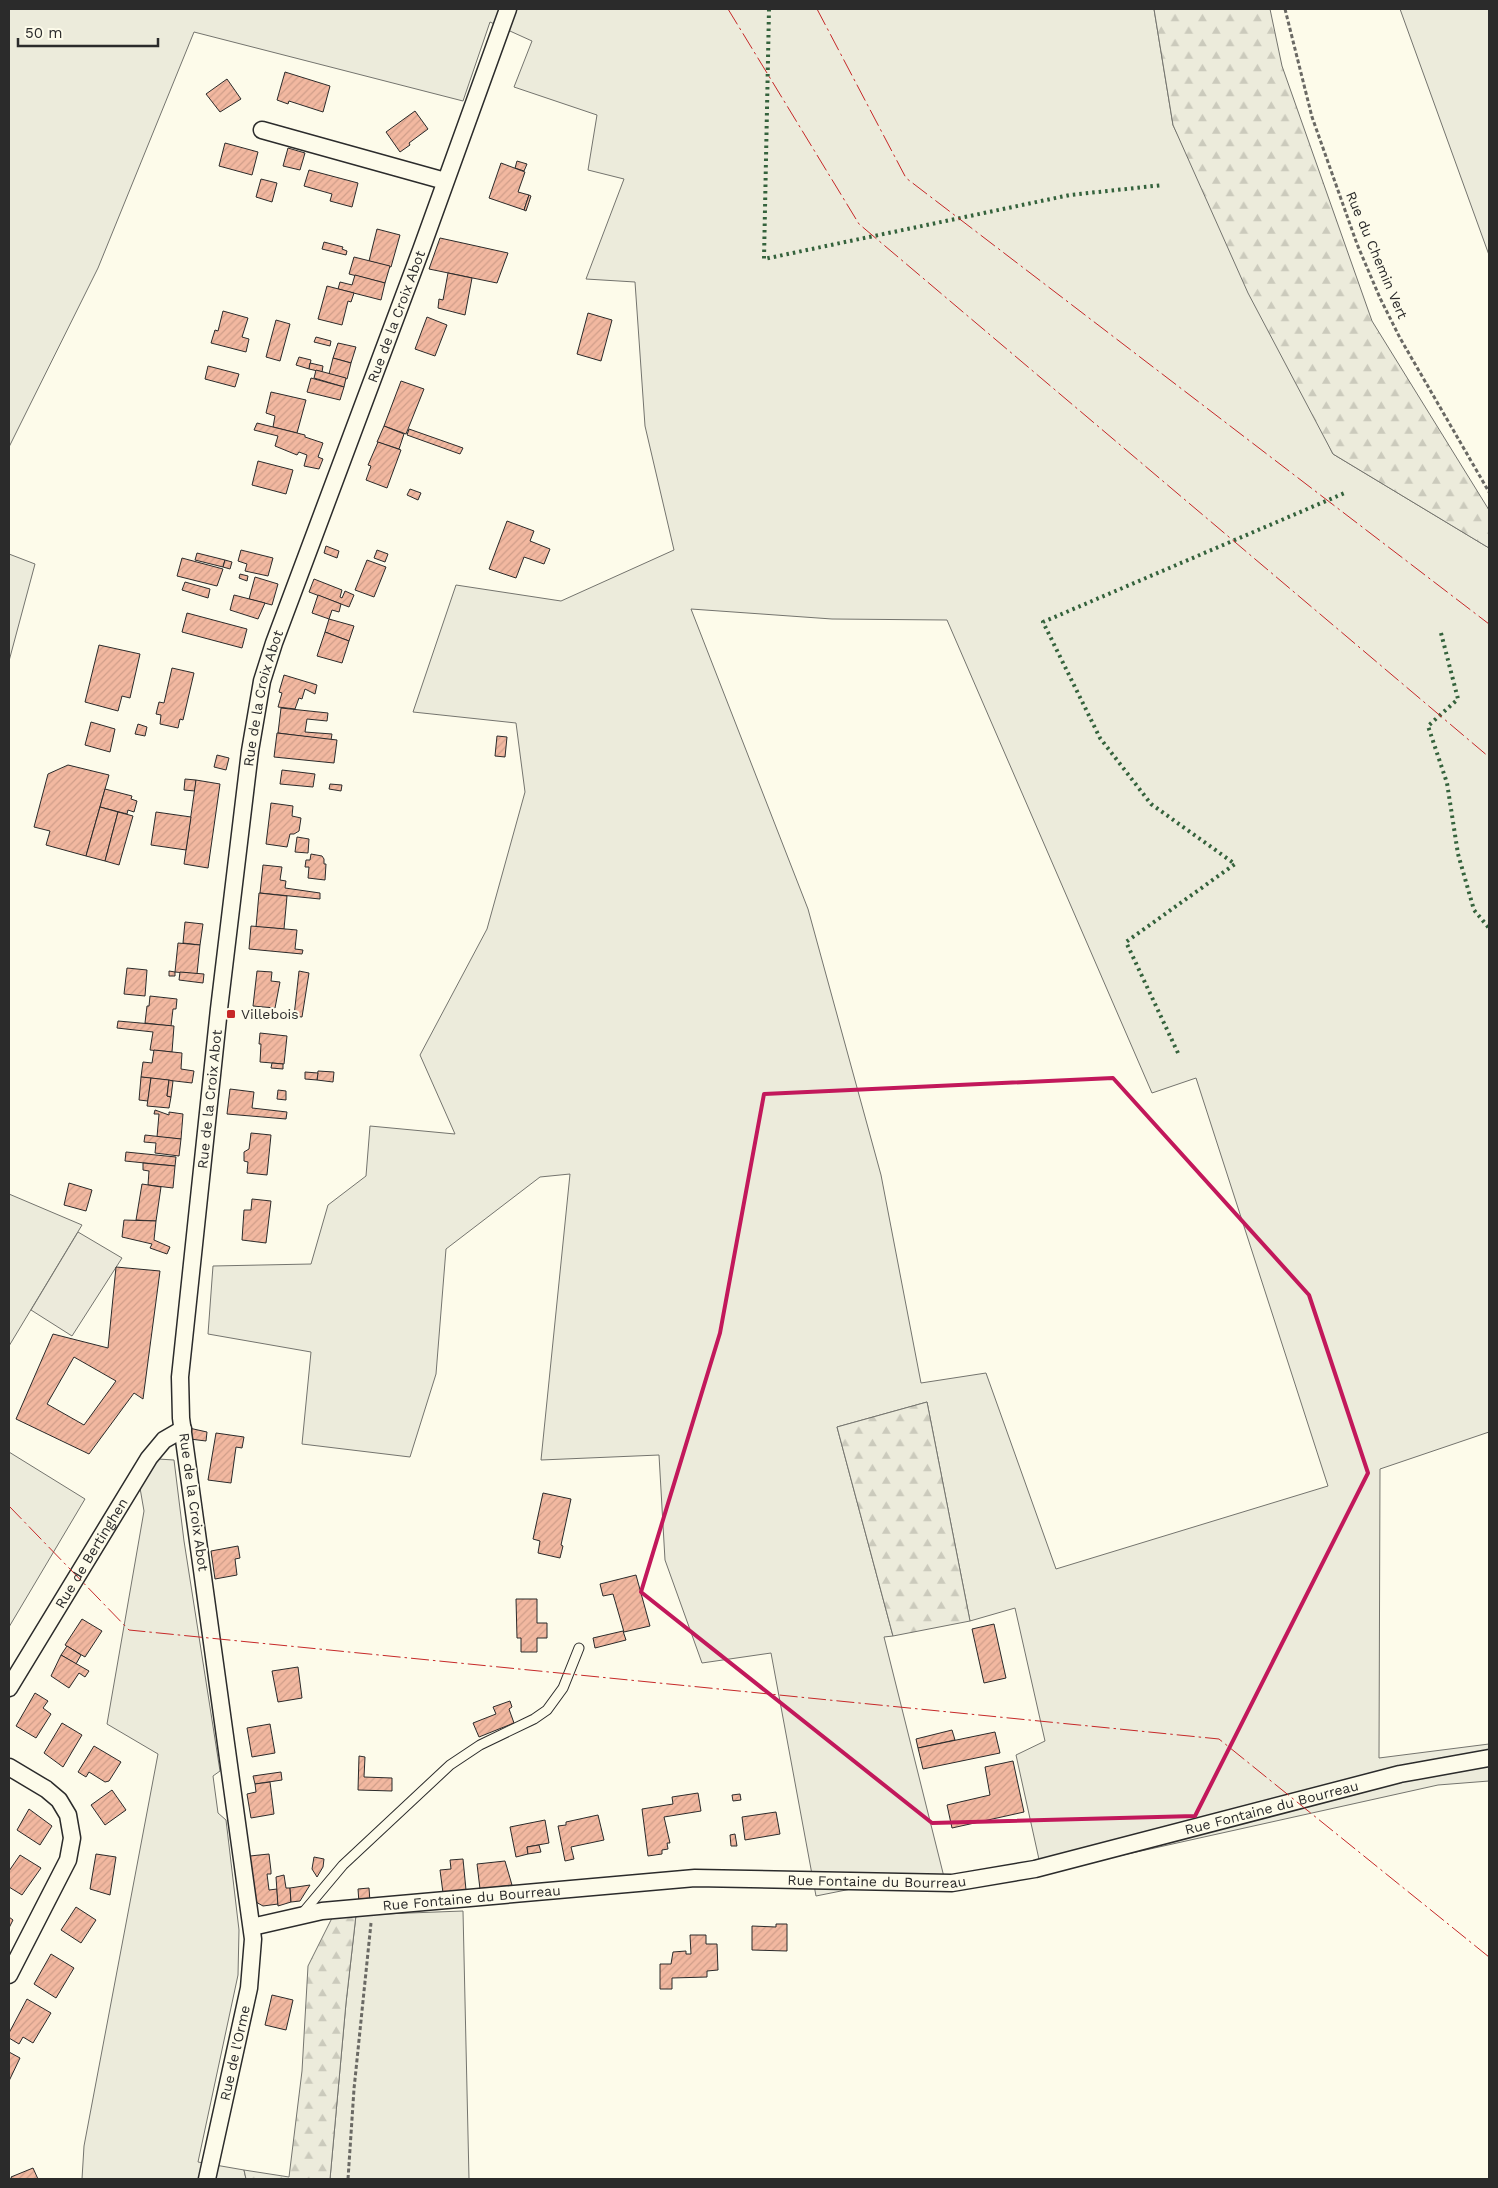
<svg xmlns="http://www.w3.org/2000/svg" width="1498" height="2188" font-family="'Work Sans',sans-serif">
<defs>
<pattern id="forest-firs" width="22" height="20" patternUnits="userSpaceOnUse" patternTransform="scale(1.25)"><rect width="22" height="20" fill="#ecebdb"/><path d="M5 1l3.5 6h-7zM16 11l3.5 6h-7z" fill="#cbcabc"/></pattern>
<pattern id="building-hatch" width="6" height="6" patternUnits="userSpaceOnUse" patternTransform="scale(1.25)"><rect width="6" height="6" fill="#f2b8a0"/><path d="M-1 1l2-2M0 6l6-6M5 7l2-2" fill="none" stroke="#d09e8a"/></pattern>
</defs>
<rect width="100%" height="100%" fill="#fdfbea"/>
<g fill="#ecebdb" stroke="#74746e" fill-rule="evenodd">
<path d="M 9,9 L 1154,9 L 1173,125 L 1333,454 L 1489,548 L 1489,1432 L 1380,1469 L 1379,1758 L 1489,1744 L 1489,1781 L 1438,1785 L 1042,1873 L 1016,1755 L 1045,1741 L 1015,1608 L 970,1621 L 927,1402 L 837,1427 L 893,1636 L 884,1637 L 947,1889 L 851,1889 L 816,1896 L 771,1653 L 702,1663 L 665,1560 L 659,1455 L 541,1460 L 570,1174 L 540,1177 L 446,1249 L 436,1374 L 410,1457 L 302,1444 L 311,1352 L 208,1334 L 213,1266 L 311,1264 L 328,1205 L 366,1176 L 370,1126 L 455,1134 L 420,1055 L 487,929 L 525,792 L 516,723 L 413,712 L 456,585 L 561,601 L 674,550 L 645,426 L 635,282 L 586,279 L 624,179 L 588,170 L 597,115 L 514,87 L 532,41 L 490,22 L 463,101 L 194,32 L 98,268 L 9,447 ZM 691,609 L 832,619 L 947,620 L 1152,1093 L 1196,1078 L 1328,1486 L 1056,1569 L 986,1373 L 921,1383 L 881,1175 L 808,909 Z"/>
<polygon points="1400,9 1489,9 1489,255"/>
<polygon points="9,554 35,564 9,661"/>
<polygon points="9,1194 82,1225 9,1346"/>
<polygon points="9,1452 85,1499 9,1627"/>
<polygon points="158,1459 174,1460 184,1541 220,1771 213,1776 218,1813 226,1820 239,1930 238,1975 198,2162 244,2170 246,2179 82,2179 84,2146 158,1754 107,1724 144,1511 140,1488"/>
<polygon points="463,1911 469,2179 330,2179 346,2003 356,1915"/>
</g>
<g fill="url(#forest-firs)" stroke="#74746e">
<polygon points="1154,9 1270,9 1282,66 1372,321 1489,510 1489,548 1333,454 1248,293 1173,125"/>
<polygon points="927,1402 970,1621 893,1636 837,1427"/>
<polygon points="356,1915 346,2003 330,2179 246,2179 244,2170 289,2177 302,2071 308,1966 333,1916"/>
</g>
<polygon fill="#eceadb" stroke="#74746e" points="78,1232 122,1258 72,1336 31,1310"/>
<g fill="url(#building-hatch)" stroke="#2b2b2b" fill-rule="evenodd">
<polygon points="285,72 330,86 323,112 289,101 288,104 277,100"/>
<polygon points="227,79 241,99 220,112 206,94"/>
<polygon points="415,111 428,129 409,143 410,145 400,152 386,132"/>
<polygon points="225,143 258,152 252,175 219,166"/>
<polygon points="288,148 305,153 300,170 283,166"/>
<polygon points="517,161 527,164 524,171 515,168"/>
<polygon points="501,163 525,172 518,192 529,195 524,210 489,198"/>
<polygon points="309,170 358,183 352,207 330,201 332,194 304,186"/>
<polygon points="261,179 277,183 272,202 256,197"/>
<polygon points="529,195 531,196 526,211 524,210"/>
<polygon points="377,229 400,235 391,267 369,261"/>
<polygon points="440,238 508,253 497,283 429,269"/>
<polygon points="324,242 343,247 342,249 347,251 346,255 322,249"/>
<polygon points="354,257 390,266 385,283 349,274"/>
<polygon points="448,273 472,278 465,315 438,308 439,299 443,300"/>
<polygon points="355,275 385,283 381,300 338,289 340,282 352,285"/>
<polygon points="327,286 354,293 351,302 348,301 342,325 318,319"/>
<polygon points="223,311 248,318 242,337 249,339 246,352 211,343 215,330 218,331"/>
<polygon points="588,313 612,320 601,361 577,354"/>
<polygon points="427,317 447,325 435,356 415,349"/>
<polygon points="276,320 290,324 280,361 266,357"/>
<polygon points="316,337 331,341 330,346 314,342"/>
<polygon points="338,343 356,347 351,363 333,358"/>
<polygon points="299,357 311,360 309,369 296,365"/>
<polygon points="333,358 351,363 347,379 329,374"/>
<polygon points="310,363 323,366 322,372 309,369"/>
<polygon points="208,366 239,374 235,387 205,379"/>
<polygon points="316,370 346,378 344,387 314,378"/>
<polygon points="311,378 344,387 340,400 307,392"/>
<polygon points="401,381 424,389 406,434 384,426"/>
<polygon points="271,392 306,400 297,433 273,427 275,416 266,413"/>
<polygon points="257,423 305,435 305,437 323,443 318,457 323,459 319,469 304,466 307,455 299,452 297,455 275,446 278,436 254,430"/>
<polygon points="384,426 404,434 399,449 377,442"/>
<polygon points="409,429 463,448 460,454 407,435"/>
<polygon points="378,442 401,450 387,488 366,480 371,466 368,465"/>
<polygon points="258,461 293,470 286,494 252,485"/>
<polygon points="410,489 421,493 418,500 407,495"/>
<polygon points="507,521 534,531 530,541 550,549 544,564 524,557 516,578 489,569"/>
<polygon points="326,546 339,551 337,558 324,553"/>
<polygon points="241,550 273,558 268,576 245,571 247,564 238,561"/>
<polygon points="377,550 388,554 385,562 374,558"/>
<polygon points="197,553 225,560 223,567 195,560"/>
<polygon points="182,558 223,569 217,586 177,576"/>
<polygon points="225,560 232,562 230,569 223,567"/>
<polygon points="367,560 386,567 374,597 355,590"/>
<polygon points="240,574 248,576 247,581 239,578"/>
<polygon points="255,577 278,584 272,605 249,599"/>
<polygon points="314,579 342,590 340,597 342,598 345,591 354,595 349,607 309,592"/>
<polygon points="185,582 210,589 208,598 182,590"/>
<polygon points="234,595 265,603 258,619 230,610"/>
<polygon points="318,595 341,604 339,612 332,610 329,619 312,613"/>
<polygon points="187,613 247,629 242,648 182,632"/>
<polygon points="329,619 354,626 349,641 325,632"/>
<polygon points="325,632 349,641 342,663 317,656"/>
<polygon points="99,645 140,654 130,698 122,696 118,711 85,702"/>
<polygon points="172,668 194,673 183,720 180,719 178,728 160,724 161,715 156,714 159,702 164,703"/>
<polygon points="284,675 317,685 315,694 305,689 302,699 299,698 295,709 278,707 282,693 279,692"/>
<polygon points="281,708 328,713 327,721 307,719 305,732 332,734 331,740 278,733"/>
<polygon points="91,722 115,729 110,752 85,745"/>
<polygon points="138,724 147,727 145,736 135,734"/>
<polygon points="277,733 337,740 334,763 274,757"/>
<polygon points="497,736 507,737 505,757 495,756"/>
<polygon points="217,755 229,758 226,770 214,767"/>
<polygon points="68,765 109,775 86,856 46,845 50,831 34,827 48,774"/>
<polygon points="282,770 315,774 313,787 280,784"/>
<polygon points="185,779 196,780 195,791 184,790"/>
<polygon points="196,780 220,784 208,868 184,864"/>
<polygon points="330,784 342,785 341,791 329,789"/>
<polygon points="105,789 132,796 131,799 137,801 134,812 128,810 127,814 100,807"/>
<polygon points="271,803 293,806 292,816 301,818 299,831 294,834 290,834 287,847 266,844"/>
<polygon points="100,807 118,812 105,861 86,856"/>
<polygon points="118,812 133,816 119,865 105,861"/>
<polygon points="156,812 191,817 186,850 151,845"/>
<polygon points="297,837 309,839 308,853 295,852"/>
<polygon points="311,854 322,856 324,859 324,864 326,864 325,880 308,878 309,867 305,867 306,860 310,860"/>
<polygon points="263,865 282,867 280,880 286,881 285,888 320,893 320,899 260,893"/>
<polygon points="259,893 287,896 284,929 256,927"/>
<polygon points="185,922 203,924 200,945 183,943"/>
<polygon points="251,926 297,930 295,949 303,950 302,954 249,949"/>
<polygon points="178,943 200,945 197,974 175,972"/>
<polygon points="127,968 147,970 145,996 124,994"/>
<polygon points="169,971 175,972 175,976 169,976"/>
<polygon points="257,971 272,972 271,981 280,982 275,1008 253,1006"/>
<polygon points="299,971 309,973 302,1017 294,1016"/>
<polygon points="180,972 204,974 203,983 179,980"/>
<polygon points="150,996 177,999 176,1009 173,1009 171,1026 145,1023 147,1006 149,1006"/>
<polygon points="118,1021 174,1026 172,1052 150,1050 153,1032 117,1028"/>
<polygon points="260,1033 287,1036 284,1064 260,1062 261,1044 259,1044"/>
<polygon points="154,1050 182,1053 181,1069 194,1071 192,1083 141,1077 143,1062 152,1063"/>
<polygon points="272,1063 283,1064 283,1069 271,1068"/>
<polygon points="318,1071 334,1072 333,1082 317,1080"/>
<polygon points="305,1072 318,1073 317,1080 305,1079"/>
<polygon points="141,1077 151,1078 148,1101 139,1100"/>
<polygon points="151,1078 169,1080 167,1096 171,1097 169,1108 147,1106"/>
<polygon points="169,1080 173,1081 171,1097 167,1096"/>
<polygon points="230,1089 254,1092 252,1108 287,1112 286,1119 227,1114"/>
<polygon points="278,1090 286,1091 286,1100 277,1099"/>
<polygon points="155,1110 169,1115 169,1112 183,1114 181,1139 157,1137 159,1114 154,1114"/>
<polygon points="251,1133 271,1135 267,1175 247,1173 248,1162 244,1161 244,1152 249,1149"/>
<polygon points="145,1135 181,1139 179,1156 155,1153 156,1143 144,1142"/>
<polygon points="126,1152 176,1157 175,1166 125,1161"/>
<polygon points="143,1163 175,1166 173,1188 148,1185 149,1171 143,1170"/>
<polygon points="69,1183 92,1190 86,1211 64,1205"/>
<polygon points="142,1184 161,1187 156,1221 136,1220"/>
<polygon points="252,1199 271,1201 266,1243 242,1240 244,1210 251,1210"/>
<polygon points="124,1220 156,1221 154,1240 170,1247 167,1254 150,1248 152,1244 122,1237"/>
<path d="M 116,1267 L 160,1271 L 143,1399 L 134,1393 L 89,1454 L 16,1419 L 53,1334 L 108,1348 ZM 74,1357 L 116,1381 L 84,1425 L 47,1404 Z"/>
<polygon points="189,1428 207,1432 206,1441 190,1439"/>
<polygon points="216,1433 244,1437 242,1448 236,1447 231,1483 208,1480"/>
<polygon points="543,1493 571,1499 561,1545 563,1546 560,1558 538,1553 540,1541 533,1539"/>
<polygon points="238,1546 240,1558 235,1559 237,1575 215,1579 211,1551"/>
<polygon points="636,1575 650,1626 624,1632 613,1594 603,1596 600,1584"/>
<polygon points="516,1599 537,1599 537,1623 547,1623 547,1638 537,1638 537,1652 521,1652 521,1638 517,1638"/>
<polygon points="82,1619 102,1631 85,1657 65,1645"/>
<polygon points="994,1624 1006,1678 984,1683 972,1629"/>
<polygon points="623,1631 626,1640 595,1648 593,1638"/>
<polygon points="67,1646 81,1655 76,1664 61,1655"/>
<polygon points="61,1655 89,1671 85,1677 79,1673 69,1688 51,1676"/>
<polygon points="298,1667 302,1698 278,1702 272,1671"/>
<polygon points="35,1693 48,1701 43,1708 51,1714 36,1738 16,1726"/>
<polygon points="510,1701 512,1707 509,1709 514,1723 479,1737 473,1723 496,1714 493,1707"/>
<polygon points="62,1723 82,1735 63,1767 44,1753"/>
<polygon points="270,1724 275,1753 252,1757 247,1728"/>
<polygon points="952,1730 955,1740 918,1748 916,1739"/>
<polygon points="995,1732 1000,1753 923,1769 918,1748"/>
<polygon points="94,1746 121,1762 109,1781 105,1782 89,1772 86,1777 78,1772"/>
<polygon points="359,1756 365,1757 364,1777 392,1778 392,1791 358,1790"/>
<polygon points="1013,1761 1024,1812 952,1828 947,1805 990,1795 985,1767"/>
<polygon points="281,1772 282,1780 255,1784 253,1776"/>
<polygon points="270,1782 274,1814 251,1818 247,1794 256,1792 255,1784"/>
<polygon points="112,1790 126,1810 105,1825 91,1805"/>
<polygon points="698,1793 701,1811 664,1817 670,1843 667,1843 668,1849 662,1850 662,1854 648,1856 642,1809 673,1804 672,1797"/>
<polygon points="740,1794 741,1800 733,1801 732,1795"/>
<polygon points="29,1809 52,1826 40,1845 17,1830"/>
<polygon points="776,1812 780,1834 745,1840 742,1817"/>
<polygon points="598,1815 604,1840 571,1847 574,1859 565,1861 558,1826 566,1825 566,1822"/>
<polygon points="545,1820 549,1843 527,1847 528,1854 516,1857 510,1827"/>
<polygon points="735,1834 737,1846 731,1846 730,1835"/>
<polygon points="539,1845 541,1852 528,1854 527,1847"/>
<polygon points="96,1854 116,1857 110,1895 90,1889"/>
<polygon points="269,1854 271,1871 271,1874 267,1874 269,1890 277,1889 278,1904 263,1906 256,1902 250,1856"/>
<polygon points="20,1855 41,1868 22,1895 9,1887 9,1871"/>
<polygon points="314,1857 324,1859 323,1867 317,1877 312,1869"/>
<polygon points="463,1859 466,1890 443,1893 440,1870 451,1869 450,1860"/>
<polygon points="505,1861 512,1885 480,1889 477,1864"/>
<polygon points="284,1875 286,1888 290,1888 291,1902 278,1906 276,1877"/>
<polygon points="310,1885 300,1901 291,1902 290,1888"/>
<polygon points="369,1888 370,1902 359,1903 358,1889"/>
<polygon points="76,1907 96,1920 81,1943 61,1930"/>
<polygon points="9,1917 13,1920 9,1928"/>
<polygon points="776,1924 787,1924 787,1951 752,1950 752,1926 776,1927"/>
<polygon points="690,1935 706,1935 706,1944 717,1944 718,1970 707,1971 707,1977 672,1978 672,1989 660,1989 660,1964 671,1964 673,1952 686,1951 686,1954 691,1954"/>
<polygon points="51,1954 74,1968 56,1998 34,1984"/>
<polygon points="272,1995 293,2000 286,2030 265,2025"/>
<polygon points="27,1999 51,2013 33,2043 23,2037 19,2044 9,2038 9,2033"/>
<polygon points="9,2052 20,2058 9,2081"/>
<polygon points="33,2168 38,2179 12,2179 11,2177"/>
</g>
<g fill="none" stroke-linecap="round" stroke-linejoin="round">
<g stroke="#2b2b2b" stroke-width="11">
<polyline id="lane" points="301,1915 343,1865 450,1765 480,1745 534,1719 547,1710 563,1688 579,1648"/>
</g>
<g stroke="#2b2b2b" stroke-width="19">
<g id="street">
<polyline points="262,130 445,181"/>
<path id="s1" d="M 9,1688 L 149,1458 L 164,1440 L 183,1429"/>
<polyline points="9,1767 46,1789 59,1800 68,1815 72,1838 68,1860 9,1975"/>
<path id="s2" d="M 252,1927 L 322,1911 L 695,1878 L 952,1883 L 1035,1869 L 1400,1774 L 1489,1758"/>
<path id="s3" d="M 207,2179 L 249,1988 L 253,1939 L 181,1418 L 180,1377 L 219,1009 L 250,751 L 262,681 L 274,643 L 421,250 L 508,9"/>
</g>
</g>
<g stroke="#6a6964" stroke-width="3" stroke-dasharray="4 2.5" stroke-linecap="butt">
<polyline points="1285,9 1312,117 1357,244 1380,298 1400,338 1489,492"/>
<polyline points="348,2179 354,2089 371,1923"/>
</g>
<use href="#lane" stroke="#fdfbea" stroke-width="9"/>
<use href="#street" stroke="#fdfbea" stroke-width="16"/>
<g stroke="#34623c" stroke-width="4" stroke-dasharray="2.5 4" stroke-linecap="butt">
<polyline points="769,9 764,259 1070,195 1163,185"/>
<polyline points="1441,633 1458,699 1428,726 1447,783 1458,854 1474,910 1489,928"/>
<polyline points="1178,1053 1126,942 1235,864 1151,804 1100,738 1043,622 1347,492"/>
</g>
<g stroke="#c62828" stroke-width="1" stroke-dasharray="18 4 2.5 4" stroke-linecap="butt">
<polyline points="728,9 859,224 1489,757"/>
<polyline points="817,9 906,178 1489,624"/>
<polyline points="9,1506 129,1630 1219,1739 1489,1957"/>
</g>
</g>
<path fill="none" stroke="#c2185b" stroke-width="4" stroke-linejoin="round" d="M 1113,1078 L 1309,1295 L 1368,1473 L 1195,1816 L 932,1823 L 641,1592 L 720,1333 L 764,1094 Z"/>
<rect fill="#c62828" stroke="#fdfbea" stroke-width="2" x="226" y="1009" width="10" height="10" rx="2.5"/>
<g text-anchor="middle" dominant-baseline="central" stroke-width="4" stroke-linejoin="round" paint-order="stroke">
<g font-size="14" fill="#2b2b2b" stroke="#fdfbea">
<text transform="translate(1377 255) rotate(67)">Rue du Chemin Vert</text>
<text stroke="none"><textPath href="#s3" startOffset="1901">Rue de la Croix Abot</textPath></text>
<text stroke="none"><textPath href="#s3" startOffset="1496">Rue de la Croix Abot</textPath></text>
<text stroke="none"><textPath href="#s3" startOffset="1091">Rue de la Croix Abot</textPath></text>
<text transform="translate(194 1502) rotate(82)">Rue de la Croix Abot</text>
<text stroke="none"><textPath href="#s1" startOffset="158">Rue de Bertinghen</textPath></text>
<text stroke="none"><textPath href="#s2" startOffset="1032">Rue Fontaine du Bourreau</textPath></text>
<text stroke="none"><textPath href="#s2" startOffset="628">Rue Fontaine du Bourreau</textPath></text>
<text stroke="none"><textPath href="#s2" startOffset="222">Rue Fontaine du Bourreau</textPath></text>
<text stroke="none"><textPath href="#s3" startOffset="129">Rue de l'Orme</textPath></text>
</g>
<g font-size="14" fill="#2b2b2b" stroke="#fdfbea" text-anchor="start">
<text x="241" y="1014">Villebois</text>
</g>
</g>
<rect width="1498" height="2188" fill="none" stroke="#2b2b2b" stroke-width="20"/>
<path d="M18 38v8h140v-8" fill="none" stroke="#2b2b2b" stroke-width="2.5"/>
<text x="25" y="38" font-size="15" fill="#2b2b2b" stroke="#fdfbea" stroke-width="4" paint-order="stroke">50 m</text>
</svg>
